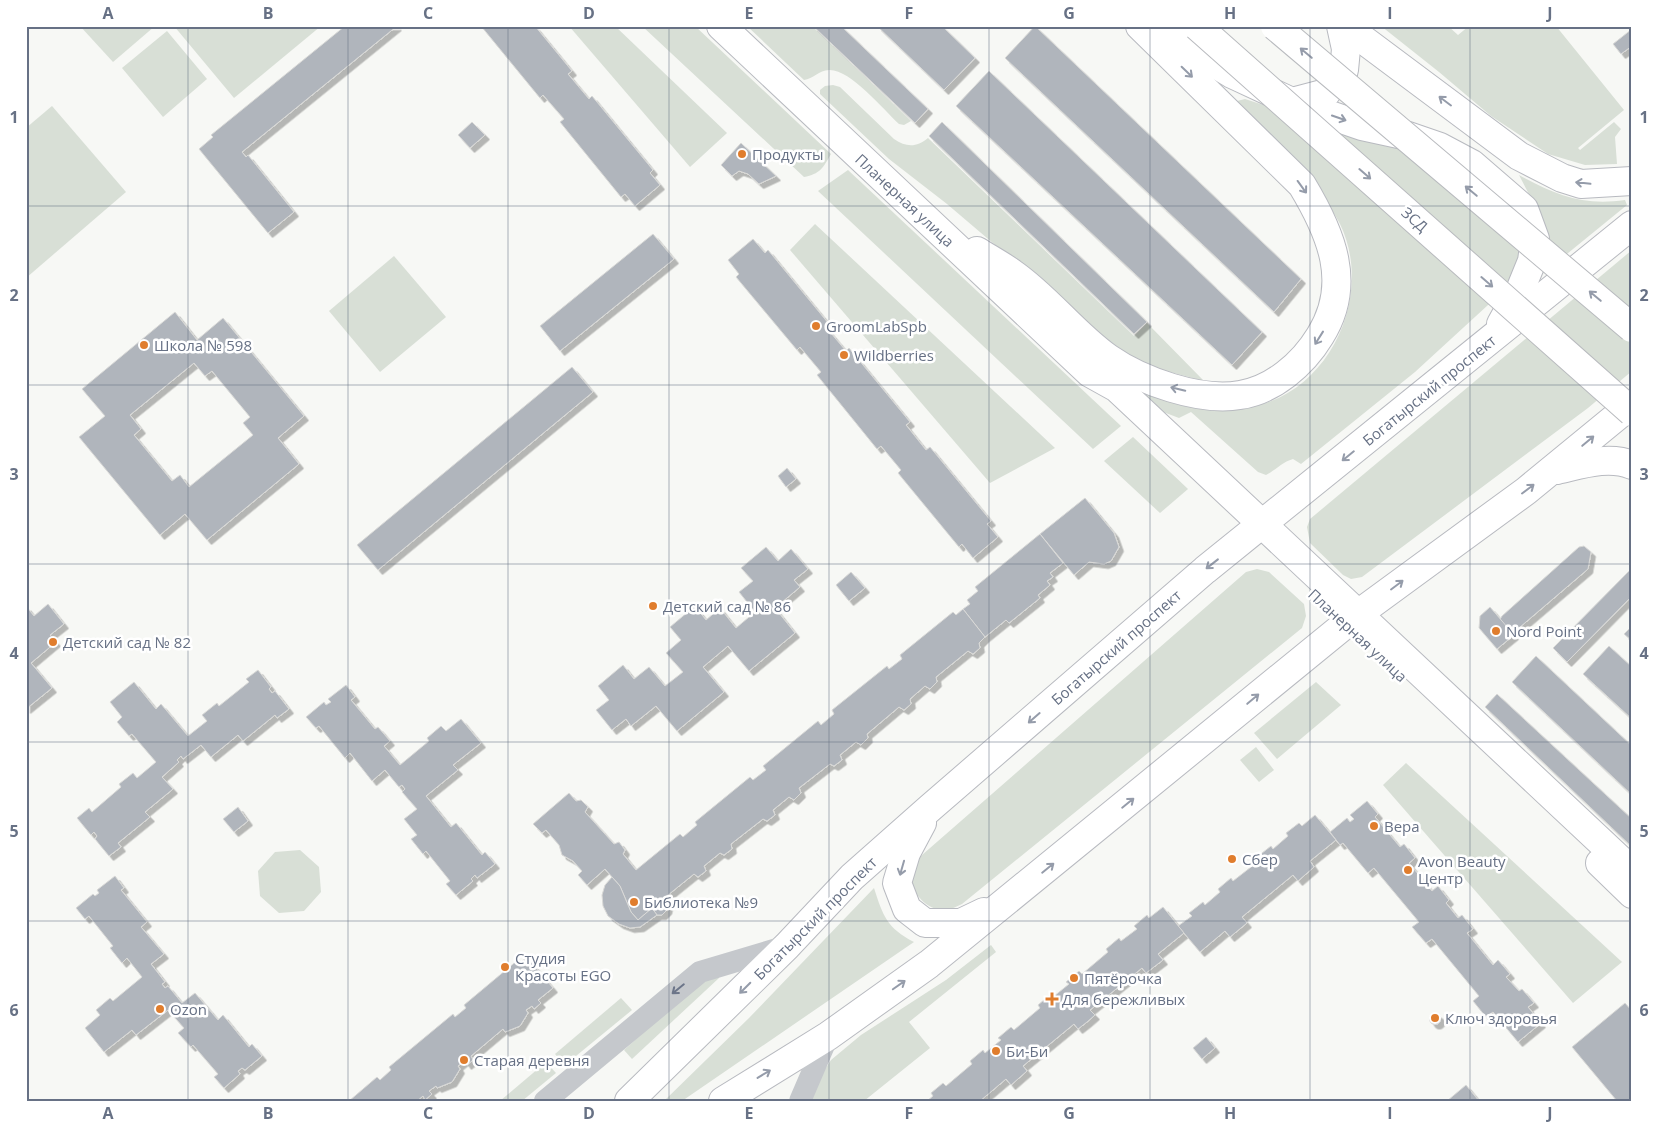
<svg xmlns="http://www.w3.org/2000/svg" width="1658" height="1127" font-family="'Open Sans',sans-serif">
<defs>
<filter id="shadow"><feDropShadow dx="4.5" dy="4.5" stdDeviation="0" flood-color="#0004"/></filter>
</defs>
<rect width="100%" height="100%" fill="#f7f8f5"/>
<g fill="#d8dfd6">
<polygon points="80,26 155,26 113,62"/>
<polygon points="174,26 321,26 234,98"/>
<polygon points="569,26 615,26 727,133 690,167"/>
<path d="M 642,26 L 695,26 L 831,154 C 823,168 820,174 804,177 Z"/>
<path d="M 747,26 L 812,26 L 911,121 L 904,125 L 899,124 C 883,109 850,69 829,70 C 819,70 813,79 804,80 Z"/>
<polygon points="1381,26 1448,26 1458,35 1469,26 1556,26 1624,110 1578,148 1580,150 1614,122 1621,129 1615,137 1617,164 1585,165 1548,154 1491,116 1439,72"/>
<polygon points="167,31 207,79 163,117 122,68"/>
<path d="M 833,85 L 840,87 L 894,139 C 906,147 916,148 928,138 L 1134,336 L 1147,323 L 1204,381 L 1155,368 L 1115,347 L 947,204 L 889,159 L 820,94 L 820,90 L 825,86 Z"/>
<path d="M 1245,99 L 1356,135 L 1446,159 L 1525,247 L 1512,283 L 1415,372 L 1301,464 L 1293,459 C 1282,462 1276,470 1266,475 L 1258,472 L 1191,412 L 1179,418 L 1158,410 L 1127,383 C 1155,390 1184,396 1212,402 C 1221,404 1233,409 1242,408 C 1326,400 1376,298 1340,224 C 1318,180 1267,138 1233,102 Z"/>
<polygon points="52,106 126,192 26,278 26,128"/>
<polygon points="848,170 1121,426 1093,449 818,191"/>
<path d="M 1519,175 C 1556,195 1582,206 1625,200 L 1627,205 L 1535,280 L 1535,206 Z"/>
<polygon points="815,224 1055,448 990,483 790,250"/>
<polygon points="1632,250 1632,371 1588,408 1362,577 1351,579 1343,575 1310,543 1307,527 1310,519"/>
<polygon points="394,256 446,317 380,372 329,311"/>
<polygon points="1133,437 1188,489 1160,513 1104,461"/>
<path d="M 1257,569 L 1269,572 L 1304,604 L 1306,616 L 1302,628 L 962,904 C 957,906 952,909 947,910 C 925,912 906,888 913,868 C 914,863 919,858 922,855 L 1246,572 Z"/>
<polygon points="1316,682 1341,705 1277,759 1254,733"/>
<polygon points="1256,747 1274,770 1259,782 1240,760"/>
<polygon points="1406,763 1622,962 1573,1003 1383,785"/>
<polygon points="300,850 319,867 321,892 304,911 279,913 260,896 258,871 275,852"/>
<path d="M 874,888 C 883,916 887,928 914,942 L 682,1101 L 664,1101 L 749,1018 Z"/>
<polygon points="991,945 996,952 909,1022 930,1048 864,1101 809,1101 820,1077 831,1060 861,1035 946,980"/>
<polygon points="718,975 719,978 632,1059 624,1050 699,983"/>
<polygon points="621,998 632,1010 565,1065 555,1054"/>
<polygon points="546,1062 556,1073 522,1101 500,1101"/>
</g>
<g fill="#b0b5bc" stroke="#d9d9d7" fill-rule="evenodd" filter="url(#shadow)">
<polygon points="345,26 397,26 242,152 246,157 248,155 294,212 268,233 199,149 213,137 211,135"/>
<polygon points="481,26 535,26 572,71 568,74 589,99 592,96 653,170 650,173 660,185 635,206 625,194 621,197 560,122 564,119 543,95 540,98"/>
<polygon points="813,26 841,26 928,109 915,123"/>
<polygon points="877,26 942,26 975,58 944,90"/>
<polygon points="1035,26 1301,279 1274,312 1005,58"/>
<polygon points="1632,29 1632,46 1621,54 1613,44"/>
<polygon points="989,71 1262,332 1232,365 956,106"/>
<polygon points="472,122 485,135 470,148 458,135"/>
<polygon points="942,122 1147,322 1134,334 929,136"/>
<polygon points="741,143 776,176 759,184 748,174 739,171 732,176 721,165"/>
<polygon points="653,234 674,259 560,351 540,326"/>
<polygon points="753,239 765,253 768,250 829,324 825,326 846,351 849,348 910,422 906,425 926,450 930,447 991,521 987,524 998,537 973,558 962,544 959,547 898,473 901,470 881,446 877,449 817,375 821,372 800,347 797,350 736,277 739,274 728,260"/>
<path d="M 175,312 L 197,340 L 223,318 L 304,416 L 278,438 L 299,464 L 207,540 L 185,514 L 160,535 L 79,437 L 105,416 L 82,389 ZM 194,363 L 205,376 L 212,371 L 250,417 L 243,423 L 253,435 L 189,487 L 180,475 L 172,481 L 134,435 L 141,429 L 130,415 Z"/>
<polygon points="572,367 593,392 378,570 357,545"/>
<polygon points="787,468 796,479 786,487 778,476"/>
<polygon points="1085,498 1114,533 1119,547 1111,561 1104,564 1089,562 1074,575 1040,534"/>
<polygon points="1040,534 1063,563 1050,573 1053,577 1047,581 1050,585 1038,595 1040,598 1009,623 1006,620 985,637 963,609 970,604 967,600 978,591 975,587"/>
<polygon points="1584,546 1591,552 1588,569 1506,639 1499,631 1497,624 1502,616 1579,547"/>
<polygon points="766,547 778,561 791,549 808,569 794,580 800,587 775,608 795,633 749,671 728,646 703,667 724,692 677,731 656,706 631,726 626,719 612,730 596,710 609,700 598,686 623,665 634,679 649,667 665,686 683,672 666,653 681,640 670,627 695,606 706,620 720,608 736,628 755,612 739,592 753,581 741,568"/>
<polygon points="1632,568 1632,596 1567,662 1553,648"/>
<polygon points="851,572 865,588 849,601 836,585"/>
<polygon points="48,604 64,624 50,635 56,642 31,663 52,688 26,709 26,606 34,616"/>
<polygon points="1490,607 1514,635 1497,649 1479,628 1480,616"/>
<polygon points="963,609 985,637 979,643 980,648 973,654 968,651 936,677 937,682 930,689 925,686 910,699 911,704 904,710 899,707 867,734 868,738 861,745 856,742 840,755 842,760 834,766 830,764 799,788 801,793 794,800 789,797 773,810 775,815 767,821 763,819 731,844 732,849 724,855 720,853 704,866 706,871 698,877 694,874 663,899 668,906 667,910 662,915 657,915 652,908 638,920 631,912 620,886 605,869 587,885 578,875 582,871 573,861 562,855 559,845 546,830 542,833 533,824 569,793 576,801 581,800 588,807 585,812 614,844 619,842 625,850 623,854 636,870 680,834 683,837 697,825 695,822 750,777 753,780 766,770 763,766 818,721 821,725 834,714 832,710 887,666 889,669 902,659 900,655 953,612 956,615"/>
<polygon points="1632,626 1632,641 1624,634"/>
<polygon points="1609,646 1632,667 1632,719 1583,674"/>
<polygon points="1536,656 1632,746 1632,795 1512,682"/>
<polygon points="258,670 271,687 269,689 272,693 275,691 289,709 277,718 275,715 243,741 238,735 211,757 201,745 183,759 181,756 177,760 179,762 162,777 173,789 145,812 150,817 118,843 121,847 109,856 95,839 97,836 94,832 91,835 77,818 89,808 92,812 121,787 119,784 133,773 137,778 156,762 132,734 129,736 117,722 122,717 110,702 134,682 156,709 161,704 188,736 207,721 202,715 217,703 219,706 249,682 246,679"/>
<polygon points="346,685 355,697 351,700 375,729 378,727 390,741 384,746 400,765 429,741 427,738 441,726 446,731 461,719 481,743 453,765 458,770 426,796 451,827 456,823 482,855 485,852 495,864 477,878 475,875 471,879 473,881 456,895 446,884 450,881 426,851 423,854 411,839 417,835 404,819 417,809 402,792 405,789 402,785 399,787 385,770 372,781 350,753 345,758 319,726 316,728 306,717 324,702 326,705 331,702 328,699"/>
<polygon points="1497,694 1632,819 1632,847 1485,707"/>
<polygon points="1367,801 1378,814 1375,817 1400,847 1404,844 1415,858 1409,863 1432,891 1438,886 1449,900 1446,903 1458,918 1462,915 1473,929 1467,933 1493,965 1498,960 1510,974 1506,977 1519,991 1522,989 1534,1003 1528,1007 1541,1023 1518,1042 1493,1012 1486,1017 1473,1001 1479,996 1432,939 1426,943 1412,927 1419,922 1374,868 1368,873 1343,843 1340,845 1330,832 1347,818 1350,822 1354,819 1350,815"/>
<polygon points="238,807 248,821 234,832 223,819"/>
<polygon points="1315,815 1336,840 1310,861 1314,867 1298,881 1293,875 1242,917 1247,923 1230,937 1225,931 1200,952 1178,926 1192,916 1189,913 1203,902 1205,905 1220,892 1218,889 1231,878 1233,881 1260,860 1257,857 1271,846 1273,849 1288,836 1286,833 1299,823 1302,826"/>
<polygon points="115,876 124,888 121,890 147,922 141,927 164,954 151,964 165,982 162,984 165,988 168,986 182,1003 195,993 218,1020 223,1015 249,1047 252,1044 262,1056 245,1070 242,1068 238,1071 240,1074 224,1088 214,1077 218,1074 193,1045 191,1047 178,1033 184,1028 168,1010 136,1035 132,1030 104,1052 85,1028 100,1015 96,1010 110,998 113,1001 142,977 127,958 122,963 110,948 113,946 89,916 85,919 76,908 93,894 95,896 99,893 97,890"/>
<polygon points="612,877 620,886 631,912 638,920 652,908 657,915 640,927 630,928 619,924 608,916 603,906 602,895 605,885"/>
<polygon points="1163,907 1184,933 1158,954 1163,960 1146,973 1142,968 1090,1010 1095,1015 1087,1022 1078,1029 1074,1024 1023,1066 1027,1071 1011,1085 1006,1079 980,1101 927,1101 933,1096 931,1093 943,1083 946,1086 972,1064 970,1061 983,1050 985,1053 1001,1040 998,1038 1011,1027 1014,1030 1040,1008 1038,1005 1051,994 1053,997 1069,984 1066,982 1079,971 1082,974 1108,952 1106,949 1119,938 1121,941 1137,929 1134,926 1147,915 1149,918"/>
<polygon points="527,957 553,988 538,1000 541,1003 534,1009 532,1006 526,1010 528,1013 520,1026 505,1032 503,1029 471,1056 473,1060 467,1065 464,1061 458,1066 460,1069 452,1082 437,1088 436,1086 429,1091 432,1094 425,1100 423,1096 417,1101 349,1101 377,1077 380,1080 391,1070 389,1067 453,1014 455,1017 466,1008 464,1005 519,959 521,962"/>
<polygon points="1625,1003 1632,1011 1632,1101 1617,1101 1572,1047"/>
<circle cx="1435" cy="1019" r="5.5"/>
<polygon points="1206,1037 1215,1048 1202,1059 1193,1048"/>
<polygon points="1466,1085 1479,1101 1447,1101"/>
</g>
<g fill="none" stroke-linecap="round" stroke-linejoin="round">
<g stroke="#b8bac0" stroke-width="30">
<g id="secondary">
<polyline points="721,26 1090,373 1117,388 1632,871"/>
<polyline points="1345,26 1519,156 1562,178 1581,184 1632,181"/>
<polyline points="1162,31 1232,74 1292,102 1362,126 1408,136 1440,147 1472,164 1524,209 1535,239 1532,261 1521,288 1501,324"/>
<polyline points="1292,102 1326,93 1344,70 1346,49 1341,26"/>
<path d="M 977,251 C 988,258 1001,265 1012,273 C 1047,297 1073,333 1108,358 C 1141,381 1200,402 1240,395 C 1273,390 1303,364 1320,336 C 1353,284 1331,233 1302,185 L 1140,26"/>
<path d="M 1557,470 C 1580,465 1608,455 1632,465"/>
<polyline points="922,823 906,853 897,883 907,909 925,923 961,923 984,912"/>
<polyline points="1600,863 1632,894"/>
<polyline points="629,1101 787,946 852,877 930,808 1205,570 1632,225"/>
<polyline points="723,1101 828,1036 929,964 1358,614 1526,491 1632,404"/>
</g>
</g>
<g stroke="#c5c8cc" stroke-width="22">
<polyline points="545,1101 700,972 787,946"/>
<polyline points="800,1101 828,1036"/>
</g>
<use href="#secondary" stroke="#fff" stroke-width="28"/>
<g stroke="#b8babe" stroke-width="30" stroke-linecap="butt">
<g id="highway-bridge">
<polyline points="1197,26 1632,412"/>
<polyline points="1275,26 1632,328"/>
</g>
</g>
<use href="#highway-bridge" stroke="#fff" stroke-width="28"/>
</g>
<defs><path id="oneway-shaft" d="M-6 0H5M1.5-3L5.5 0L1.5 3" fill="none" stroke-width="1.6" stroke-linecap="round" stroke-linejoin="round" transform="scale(1.25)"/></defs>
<g stroke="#959caa">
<use href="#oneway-shaft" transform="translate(1306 53) rotate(-140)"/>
<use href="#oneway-shaft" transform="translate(1187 72) rotate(44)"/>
<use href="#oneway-shaft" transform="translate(1445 101) rotate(-143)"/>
<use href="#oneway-shaft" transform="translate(1339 118) rotate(19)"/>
<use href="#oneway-shaft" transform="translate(1365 174) rotate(41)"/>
<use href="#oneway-shaft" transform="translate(1583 183) rotate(-174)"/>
<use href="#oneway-shaft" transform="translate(1302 187) rotate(54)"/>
<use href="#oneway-shaft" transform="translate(1471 191) rotate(-140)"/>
<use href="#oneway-shaft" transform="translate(1487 282) rotate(41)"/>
<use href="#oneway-shaft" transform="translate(1595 296) rotate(-140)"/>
<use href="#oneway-shaft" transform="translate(1319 338) rotate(122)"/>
<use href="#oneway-shaft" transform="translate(1178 389) rotate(-166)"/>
<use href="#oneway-shaft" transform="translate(1588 441) rotate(-40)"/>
<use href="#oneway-shaft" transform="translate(1348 456) rotate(141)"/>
<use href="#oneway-shaft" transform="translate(1528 489) rotate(-37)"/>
<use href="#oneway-shaft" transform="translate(1212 564) rotate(142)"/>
<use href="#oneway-shaft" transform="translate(1397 585) rotate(-37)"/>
<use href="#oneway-shaft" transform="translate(1253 699) rotate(-40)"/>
<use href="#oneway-shaft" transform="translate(1034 718) rotate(139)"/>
<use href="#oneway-shaft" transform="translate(1128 803) rotate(-39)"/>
<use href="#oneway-shaft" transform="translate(902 868) rotate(106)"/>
<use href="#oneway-shaft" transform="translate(1048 868) rotate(-39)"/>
<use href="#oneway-shaft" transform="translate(899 985) rotate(-35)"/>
<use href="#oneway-shaft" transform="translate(745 988) rotate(135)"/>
<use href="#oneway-shaft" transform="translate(764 1074) rotate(-31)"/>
</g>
<use stroke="#6c7589" href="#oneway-shaft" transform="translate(678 989) rotate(141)"/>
<path fill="none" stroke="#677185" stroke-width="1" stroke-opacity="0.55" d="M 188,26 L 188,1101M 348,26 L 348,1101M 508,26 L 508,1101M 669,26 L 669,1101M 829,26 L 829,1101M 989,26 L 989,1101M 1150,26 L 1150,1101M 1310,26 L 1310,1101M 1470,26 L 1470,1101M 26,206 L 1632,206M 26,385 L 1632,385M 26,564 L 1632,564M 26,742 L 1632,742M 26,921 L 1632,921"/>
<g fill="#e07d2d" stroke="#fff" stroke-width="2">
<circle cx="742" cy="154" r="5"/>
<circle cx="816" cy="326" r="5"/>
<circle cx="144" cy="345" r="5"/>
<circle cx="844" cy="355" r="5"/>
<circle cx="653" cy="606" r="5"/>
<circle cx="1496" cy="631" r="5"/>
<circle cx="53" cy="642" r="5"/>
<circle cx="1374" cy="826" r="5"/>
<circle cx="1232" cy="859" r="5"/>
<circle cx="1408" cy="870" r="5"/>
<circle cx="634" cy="902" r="5"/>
<circle cx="505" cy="967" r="5"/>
<circle cx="1074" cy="978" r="5"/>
<path d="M1049.5 991.5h5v5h5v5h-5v5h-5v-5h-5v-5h5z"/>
<circle cx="160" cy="1009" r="5"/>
<circle cx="1435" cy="1018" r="5"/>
<circle cx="996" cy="1051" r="5"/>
<circle cx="464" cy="1060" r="5"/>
</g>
<g text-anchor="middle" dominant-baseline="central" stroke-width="5" stroke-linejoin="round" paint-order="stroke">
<g font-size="15" fill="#677185" stroke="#fff" text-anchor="start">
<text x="752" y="154">Продукты</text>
<text x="826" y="326">GroomLabSpb</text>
<text x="154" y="345">Школа № 598</text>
<text x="854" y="355">Wildberries</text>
<text x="663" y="606">Детский сад № 86</text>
<text x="1506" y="631">Nord Point</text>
<text x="63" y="642">Детский сад № 82</text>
<text x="1384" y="826">Вера</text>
<text x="1242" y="859">Сбер</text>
<text x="1418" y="861">Avon Beauty<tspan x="1418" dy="17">Центр</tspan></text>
<text x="644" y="902">Библиотека №9</text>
<text x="515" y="958">Студия<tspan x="515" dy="17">Красоты EGO</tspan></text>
<text x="1084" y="978">Пятёрочка</text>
<text x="1062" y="999">Для бережливых</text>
<text x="170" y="1009">Ozon</text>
<text x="1445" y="1018">Ключ здоровья</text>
<text x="1006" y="1051">Би-Би</text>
<text x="474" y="1060">Старая деревня</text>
</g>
<g font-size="15" fill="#677185" stroke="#fff">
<text transform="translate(905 200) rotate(43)">Планерная улица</text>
<text transform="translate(1415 219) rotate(41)">ЗСД</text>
<text transform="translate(1429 390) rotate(-39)">Богатырский проспект</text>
<text transform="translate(1358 635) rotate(43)">Планерная улица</text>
<text transform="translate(1116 647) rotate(-41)">Богатырский проспект</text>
<text transform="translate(815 918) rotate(-45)">Богатырский проспект</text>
</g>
</g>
<rect width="1658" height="1127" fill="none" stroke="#ffffff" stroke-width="55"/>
<rect x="28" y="28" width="1602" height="1072" fill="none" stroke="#677185" stroke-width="2"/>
<g font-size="16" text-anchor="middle" font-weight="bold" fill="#677185">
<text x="108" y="19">A</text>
<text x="268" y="19">B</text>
<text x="428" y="19">C</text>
<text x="589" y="19">D</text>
<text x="749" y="19">E</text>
<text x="909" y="19">F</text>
<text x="1069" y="19">G</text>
<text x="1230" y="19">H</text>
<text x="1390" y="19">I</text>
<text x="1550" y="19">J</text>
<text x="14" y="123">1</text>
<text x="1644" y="123">1</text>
<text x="14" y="301">2</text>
<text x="1644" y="301">2</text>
<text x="14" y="480">3</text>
<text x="1644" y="480">3</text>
<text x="14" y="659">4</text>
<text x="1644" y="659">4</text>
<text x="14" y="837">5</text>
<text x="1644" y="837">5</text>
<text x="14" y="1016">6</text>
<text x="1644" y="1016">6</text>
<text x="108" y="1119">A</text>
<text x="268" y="1119">B</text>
<text x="428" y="1119">C</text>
<text x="589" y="1119">D</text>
<text x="749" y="1119">E</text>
<text x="909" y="1119">F</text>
<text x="1069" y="1119">G</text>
<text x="1230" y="1119">H</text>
<text x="1390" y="1119">I</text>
<text x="1550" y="1119">J</text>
</g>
</svg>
